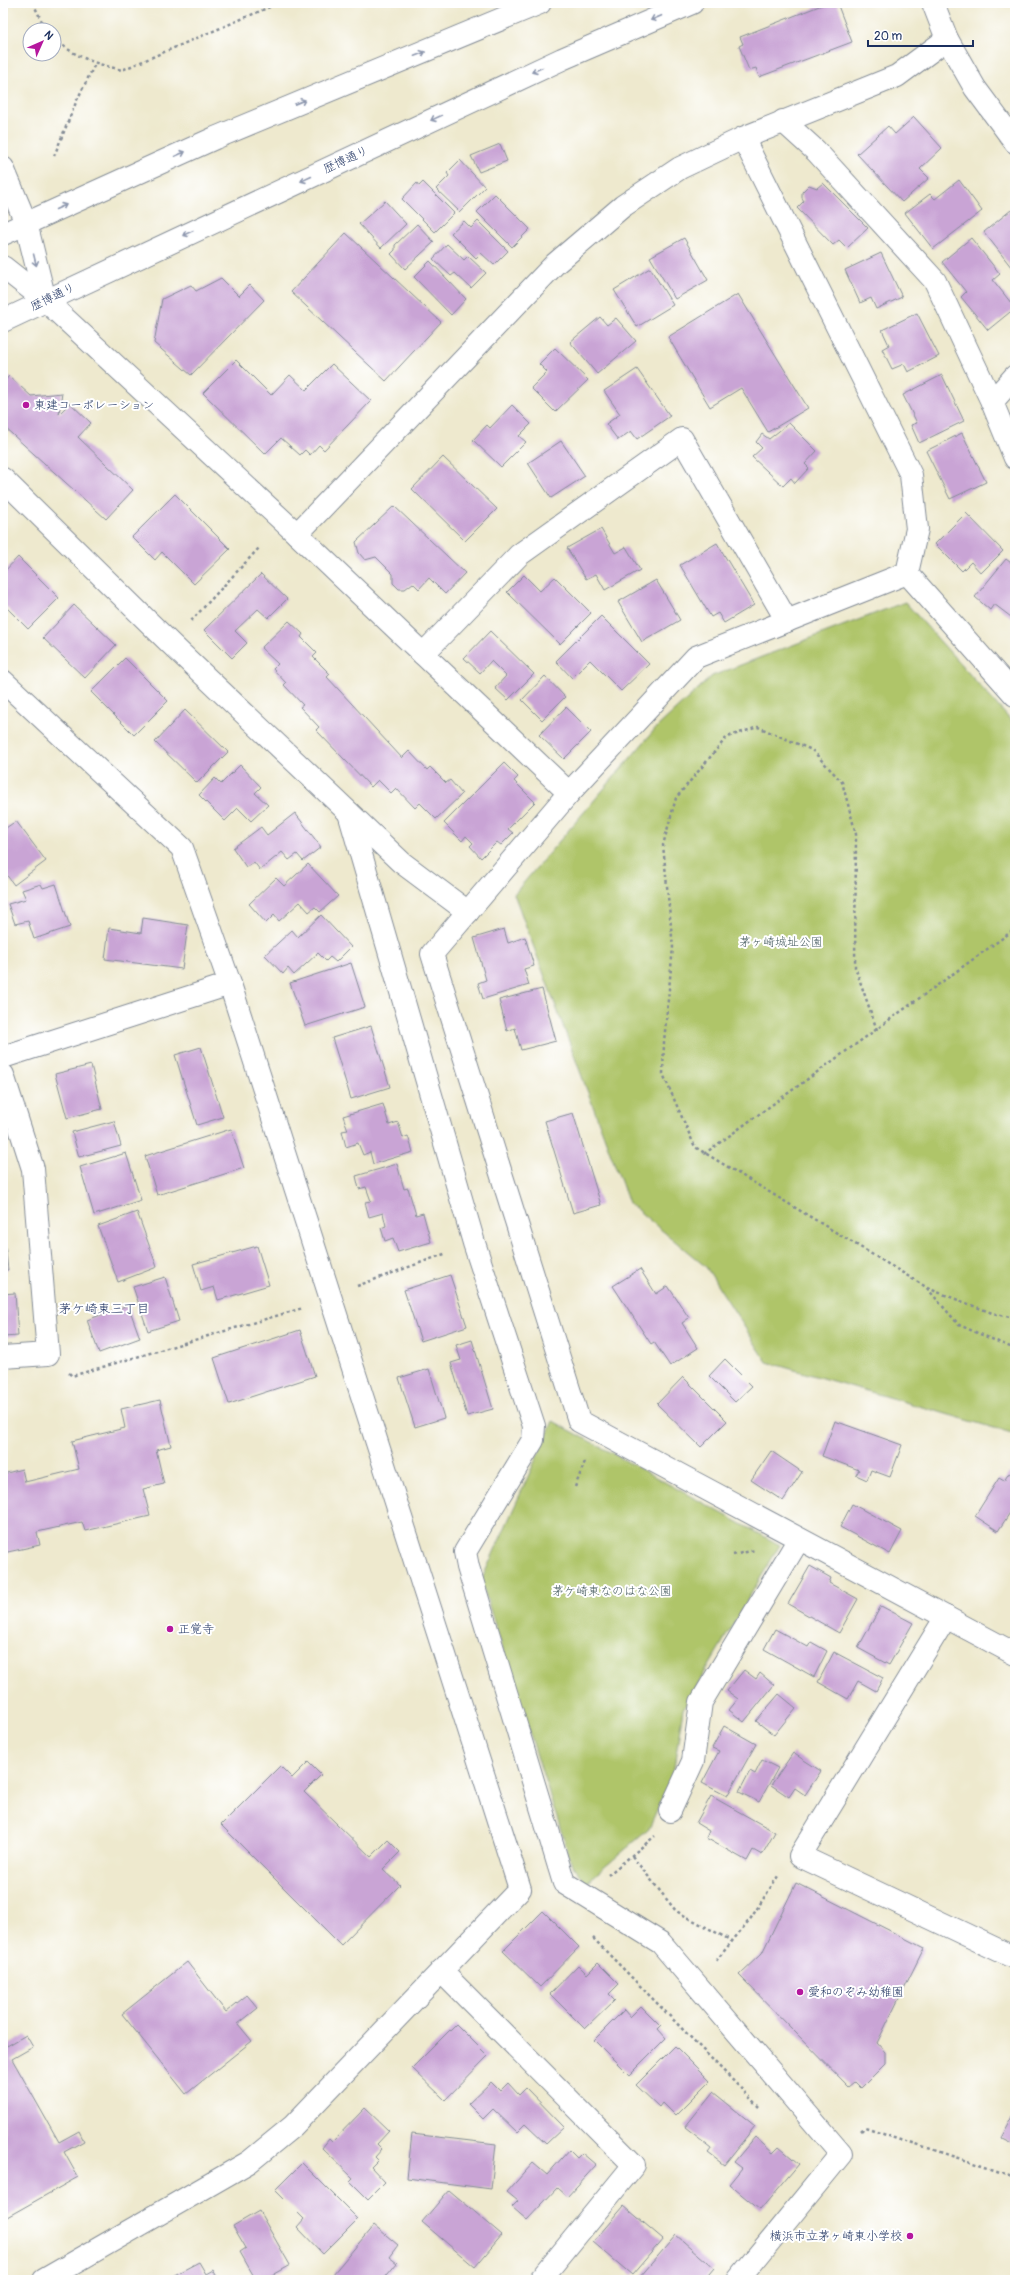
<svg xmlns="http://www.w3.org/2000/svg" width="1018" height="2283" font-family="Pangolin,'Klee One',sans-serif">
<rect width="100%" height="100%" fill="#fff"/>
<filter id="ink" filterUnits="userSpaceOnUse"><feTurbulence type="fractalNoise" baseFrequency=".025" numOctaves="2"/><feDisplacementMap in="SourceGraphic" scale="8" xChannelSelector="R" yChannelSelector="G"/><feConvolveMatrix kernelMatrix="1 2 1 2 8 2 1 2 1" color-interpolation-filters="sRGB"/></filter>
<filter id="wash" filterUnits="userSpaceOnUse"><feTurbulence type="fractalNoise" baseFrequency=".012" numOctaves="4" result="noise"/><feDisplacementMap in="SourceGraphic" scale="16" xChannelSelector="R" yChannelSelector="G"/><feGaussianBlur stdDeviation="0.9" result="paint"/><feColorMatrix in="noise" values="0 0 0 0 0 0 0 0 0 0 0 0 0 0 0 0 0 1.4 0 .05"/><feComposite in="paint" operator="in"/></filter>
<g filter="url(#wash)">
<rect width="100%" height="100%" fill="#eee9ce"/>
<g fill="#afc569" stroke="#657a64">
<polygon points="905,602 1015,725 1015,1434 767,1362 706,1267 629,1203 514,894 656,728 712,676"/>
<polygon points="553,1421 780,1545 683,1709 673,1774 648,1830 586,1883 572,1865 481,1581"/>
</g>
<g id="blocks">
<g fill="#c9a4d5">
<polygon points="827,3 837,3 852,42 759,77 756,68 749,70 739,46 743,44 740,37"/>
<polygon points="914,117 942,148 920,169 929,178 902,202 857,154 888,126 895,134"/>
<polygon points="500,144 507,161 479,172 471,156"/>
<polygon points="460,160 485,187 460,212 436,189 449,176 447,173"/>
<polygon points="959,180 982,211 933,249 905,213 930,194 935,199"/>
<polygon points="423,182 454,213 435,232 402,199 417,183 419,186"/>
<polygon points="823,183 868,228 847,248 839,240 833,245 797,208 804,201 802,198 802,192 809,185 817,188"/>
<polygon points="495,194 530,229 512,247 477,212"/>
<polygon points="385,201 406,224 381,248 359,224"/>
<polygon points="1011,210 1015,215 1015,272 984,232"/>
<polygon points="464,221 471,228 478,221 508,251 494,265 481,253 476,258 451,233"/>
<polygon points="417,224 434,242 405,269 391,254 395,250 395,245"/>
<polygon points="346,233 441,322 386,381 291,292"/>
<polygon points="684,238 708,280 675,299 650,257"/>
<polygon points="971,238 1000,274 993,280 1015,308 988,330 961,297 966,292 942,262"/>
<polygon points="447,244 464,260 468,256 486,273 471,288 455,273 451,276 433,259"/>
<polygon points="881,253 902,297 876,309 871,298 860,303 845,270"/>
<polygon points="430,261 466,299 451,315 414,277"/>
<polygon points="650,268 673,305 637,327 614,290"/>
<polygon points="221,278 239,296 250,285 264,300 191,375 154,343 162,299 191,285 196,291"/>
<polygon points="738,294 808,408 768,432 741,388 710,407 668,337"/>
<polygon points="917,313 939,356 908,372 904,364 892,369 882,349 889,345 882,330"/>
<polygon points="600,317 607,325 616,318 636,341 597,374 570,342"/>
<polygon points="555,348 588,380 555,412 531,388 547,372 539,364"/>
<polygon points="236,360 271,395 290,375 306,390 332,364 371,401 324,450 319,445 310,455 305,450 300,455 281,438 265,454 203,393"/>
<polygon points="637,369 670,416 637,439 631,431 618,440 606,424 620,414 604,391"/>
<polygon points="942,375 964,421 919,443 911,425 917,423 903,395"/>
<polygon points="9,376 31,396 62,393 59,414 70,403 91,423 78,437 133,490 106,519 3,426 3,383"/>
<polygon points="512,405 531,424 519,436 526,442 501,467 473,440 487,425 490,428"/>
<polygon points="789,423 817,451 805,464 809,468 795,483 791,478 783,486 752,457 762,448 756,442 762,434 769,439"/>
<polygon points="962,433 986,482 950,499 926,451"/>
<polygon points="561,441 585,476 551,498 528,463"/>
<polygon points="443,457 497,509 465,541 412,489"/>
<polygon points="175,494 230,549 194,584 162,552 155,560 132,537"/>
<polygon points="394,506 465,573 445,594 429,578 419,589 413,583 405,589 399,589 393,583 393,574 376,557 365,560 359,553 356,542"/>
<polygon points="966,513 1003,551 981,573 971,562 962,571 935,544"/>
<polygon points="601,529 615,553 626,547 640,570 605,590 596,574 586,579 567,548"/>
<polygon points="717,543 754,605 724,623 718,613 711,617 680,565"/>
<polygon points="18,557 59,598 28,629 3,604 3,573"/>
<polygon points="1006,559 1015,566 1015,620 994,604 990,610 975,597"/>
<polygon points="261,574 287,599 268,618 258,609 235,631 247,643 232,658 204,630"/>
<polygon points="524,575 540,591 555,577 591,613 560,644 507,592"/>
<polygon points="656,580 680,620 642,642 618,602"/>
<polygon points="74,605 116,645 85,678 43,638"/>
<polygon points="601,616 649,664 621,691 590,660 572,678 556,661"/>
<polygon points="289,621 303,634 301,637 317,653 313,657 330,674 327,677 402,758 409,751 427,770 430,767 446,783 450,780 462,794 436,819 420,803 415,808 396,788 391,793 378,780 371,787 316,730 319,727 300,707 303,705 284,685 286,683 273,669 278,664 261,648"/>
<polygon points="490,631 534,674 508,700 495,688 506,676 491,661 480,673 464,658"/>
<polygon points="125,658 168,701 134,735 91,692"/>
<polygon points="545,676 565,697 542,720 522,700"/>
<polygon points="566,707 591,732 564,759 539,735"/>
<polygon points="185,710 228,752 197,783 155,742"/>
<polygon points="504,763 518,777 514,781 535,802 508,829 513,833 501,845 497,842 481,858 470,846 473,843 466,836 462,841 444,823"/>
<polygon points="240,765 261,787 255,793 268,805 251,821 238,808 225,821 199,795 215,778 221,784"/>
<polygon points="295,813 321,847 303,861 297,854 289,860 282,852 260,870 254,862 246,867 233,848 261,827 267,835"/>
<polygon points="16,821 46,861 14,885 3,870 3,830"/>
<polygon points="308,864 338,896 320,912 315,907 309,912 300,902 279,921 274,915 266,923 249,904 276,878 284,886"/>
<polygon points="41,884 43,888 56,884 70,927 34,939 28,921 15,924 8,904 26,899 22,890"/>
<polygon points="321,915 351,947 336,962 330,957 326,961 318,953 294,975 288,968 283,974 265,955 292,930 298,937"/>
<polygon points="143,918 188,925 182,969 105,959 109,928 141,933"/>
<polygon points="504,929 508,943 525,937 534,966 524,969 529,985 483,999 478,983 486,980 474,938"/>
<polygon points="351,963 365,1007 305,1026 290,983"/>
<polygon points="542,989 556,1041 521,1050 515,1028 507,1031 499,1000"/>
<polygon points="371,1026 390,1087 351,1099 332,1038"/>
<polygon points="201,1047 223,1117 197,1125 175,1055"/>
<polygon points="91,1065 102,1109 67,1118 55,1074"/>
<polygon points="383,1104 389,1125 398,1122 403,1138 408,1136 413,1152 373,1164 370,1152 363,1155 358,1143 346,1147 342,1131 348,1130 343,1116"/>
<polygon points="573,1113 601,1205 573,1213 545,1121"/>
<polygon points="114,1121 121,1146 79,1157 72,1132"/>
<polygon points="231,1129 244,1168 157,1195 145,1156"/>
<polygon points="126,1153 141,1200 94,1215 80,1167"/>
<polygon points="397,1164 404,1189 408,1188 416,1215 423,1213 431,1242 398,1252 393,1238 385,1241 381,1228 386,1226 383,1213 369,1217 365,1202 371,1201 366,1187 359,1189 356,1176"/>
<polygon points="137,1212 157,1267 118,1282 98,1226"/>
<polygon points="3,1225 8,1270 3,1270"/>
<polygon points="257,1246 269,1285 218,1300 214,1287 201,1291 193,1264"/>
<polygon points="640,1269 656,1294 668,1286 689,1318 682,1323 698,1348 670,1366 654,1342 651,1344 613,1286"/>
<polygon points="450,1275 467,1326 421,1341 404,1290"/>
<polygon points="165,1277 179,1321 148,1331 133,1287"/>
<polygon points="15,1293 18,1336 3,1337 3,1294"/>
<polygon points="128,1305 140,1338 99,1353 87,1320"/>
<polygon points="300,1330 315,1376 229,1404 214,1358"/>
<polygon points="472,1340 493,1409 467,1416 451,1363 461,1360 456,1345"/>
<polygon points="725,1359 752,1386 735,1402 709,1376"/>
<polygon points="429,1369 444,1418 415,1427 399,1378"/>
<polygon points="683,1377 727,1421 701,1447 657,1404"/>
<polygon points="160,1400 171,1446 156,1450 164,1484 143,1489 150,1516 85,1531 82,1522 37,1532 40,1545 3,1553 3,1474 22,1469 25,1482 79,1469 72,1441 125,1428 121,1409"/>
<polygon points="835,1421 902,1445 890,1477 871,1470 867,1480 856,1475 859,1470 822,1456"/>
<polygon points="771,1451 802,1472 783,1501 751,1480"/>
<polygon points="1009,1473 1015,1477 1015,1505 998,1531 975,1516 999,1478 1004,1481"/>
<polygon points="852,1504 902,1531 890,1554 840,1527"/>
<polygon points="810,1566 831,1578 829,1583 858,1599 839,1633 788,1604"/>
<polygon points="881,1606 913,1623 889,1665 858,1648"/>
<polygon points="775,1629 808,1647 811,1642 827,1651 814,1677 764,1649"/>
<polygon points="834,1652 883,1678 876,1691 858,1681 848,1699 818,1682"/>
<polygon points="744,1670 756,1679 760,1673 774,1685 744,1722 729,1710 738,1699 727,1691"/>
<polygon points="779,1694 796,1708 774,1735 756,1721"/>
<polygon points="724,1726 756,1744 727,1796 702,1783 719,1751 712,1748"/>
<polygon points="793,1753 821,1771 805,1795 795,1788 789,1797 771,1785"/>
<polygon points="762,1760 778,1768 759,1802 739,1792 750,1771 755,1774"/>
<polygon points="308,1762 321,1775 304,1792 371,1857 388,1840 400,1852 383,1869 400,1885 341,1945 221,1825 280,1766 292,1778"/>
<polygon points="711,1796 775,1832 762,1855 753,1850 747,1861 706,1838 709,1831 696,1823"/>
<polygon points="796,1883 924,1948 877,2043 885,2052 885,2064 861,2088 855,2082 849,2087 739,1975 762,1953"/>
<polygon points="543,1911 579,1947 540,1987 503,1951"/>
<polygon points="187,1962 226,2012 247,1995 258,2008 238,2024 252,2041 186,2094 122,2014"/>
<polygon points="598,1963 619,1984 609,1994 615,2000 585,2029 550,1994 578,1965 587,1974"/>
<polygon points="641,2006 661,2026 658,2029 666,2038 629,2075 594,2040 624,2010 630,2017"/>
<polygon points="456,2024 488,2056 445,2100 412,2068"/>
<polygon points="26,2035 33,2047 12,2059 59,2142 79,2131 84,2141 64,2152 78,2177 7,2217 3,2210 3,2038 7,2046"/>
<polygon points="675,2046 710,2081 675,2116 662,2103 659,2107 636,2085"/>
<polygon points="491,2082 500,2091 508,2083 519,2095 526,2088 564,2127 546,2144 525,2124 517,2132 493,2109 483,2119 468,2104"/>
<polygon points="713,2092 755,2126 724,2165 708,2153 712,2148 685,2127"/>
<polygon points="365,2108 389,2131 377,2144 382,2149 375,2157 378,2160 371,2167 385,2182 368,2199 350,2181 353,2178 322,2148 329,2139 332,2142"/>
<polygon points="1015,2112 1015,2145 1001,2138"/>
<polygon points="412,2134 496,2144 491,2189 407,2178"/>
<polygon points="755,2137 773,2153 779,2147 799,2164 760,2210 729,2184 742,2168 734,2162"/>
<polygon points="569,2150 577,2158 582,2153 596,2165 567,2197 557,2188 527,2220 512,2207 518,2201 507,2192 533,2163 547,2175"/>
<polygon points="302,2163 358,2219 323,2254 297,2227 304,2219 275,2190"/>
<polygon points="449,2190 502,2235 475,2267 422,2222"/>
<polygon points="624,2206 663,2239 632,2275 593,2242"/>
<polygon points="259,2211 290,2265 263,2280 256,2280 240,2252 246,2248 233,2226"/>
<polygon points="374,2225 398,2245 389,2257 397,2263 383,2280 341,2280 333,2274"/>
<polygon points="676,2235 714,2268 704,2280 641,2280 639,2278"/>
<polygon points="199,2262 206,2274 213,2270 219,2280 165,2280"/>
</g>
</g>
</g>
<g filter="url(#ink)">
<use href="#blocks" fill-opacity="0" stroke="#848c96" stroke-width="1"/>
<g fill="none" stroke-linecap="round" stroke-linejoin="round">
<g stroke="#848c96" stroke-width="24">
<g id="street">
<polyline points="783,121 816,151 935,281 992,402"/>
<polyline points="743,138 911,475 917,529 907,573 696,657 569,793 432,954 579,1421 1015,1654"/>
<polyline points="1015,376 992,402 1015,458"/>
<polyline points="3,479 171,644 401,862 468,912"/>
<polyline points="297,534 569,793"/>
<polyline points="907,573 1015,695"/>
<polyline points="423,654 519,555 682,439 787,621"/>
<polyline points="3,681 182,848 230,984"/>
<polyline points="349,813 474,1243 534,1426 533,1440 465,1552 468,1567 564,1883 661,1943 841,2154 738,2280"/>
<polyline points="3,1075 33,1169 48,1354 3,1357"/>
<polyline points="946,1617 800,1856 1015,1958"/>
<polyline points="670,1811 693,1761 701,1702 799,1539"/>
<polyline points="441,1971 634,2165 540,2280"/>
</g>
</g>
<g stroke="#848c96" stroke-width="24">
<g id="secondary">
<polyline points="933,3 947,39 975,88 1015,142"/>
<polyline points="3,168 26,223 45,300"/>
<polyline points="3,234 215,138 540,3"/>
<polyline points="3,267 45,300 297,534 555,264 623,206 680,168 743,138 897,76 947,39"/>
<polyline points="3,321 562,59 692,3"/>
<polyline points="3,1057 230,984 520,1889 293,2126 249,2162 44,2280"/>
</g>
</g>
<g stroke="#848c96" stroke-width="2.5" stroke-dasharray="3 3" stroke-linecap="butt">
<polyline points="33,3 46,30"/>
<path d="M 54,38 C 74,57 96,64 122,70 L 279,3"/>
<polyline points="54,156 77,100 95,64"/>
<polyline points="191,621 259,548"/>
<polyline points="877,1030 855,967 856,834 842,782 812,750 758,727 727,737 676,798 663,845 673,947 664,1042 663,1074 695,1147 926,1287 959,1325 1015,1349"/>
<polyline points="704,1154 1015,929"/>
<polyline points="357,1286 447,1253"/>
<polyline points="927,1288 992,1313 1015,1318"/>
<polyline points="69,1373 72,1376 303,1308"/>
<polyline points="575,1487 586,1459"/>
<polyline points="733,1555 755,1550"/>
<polyline points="632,1856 676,1911 732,1941"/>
<polyline points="608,1875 655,1836"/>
<polyline points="593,1938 759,2107"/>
<polyline points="716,1961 751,1918 778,1876"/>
<polyline points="861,2131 865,2127 1015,2177"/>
</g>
<use href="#street" stroke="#fff" stroke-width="22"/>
<use href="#secondary" stroke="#fff" stroke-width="22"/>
</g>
<defs><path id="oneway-shaft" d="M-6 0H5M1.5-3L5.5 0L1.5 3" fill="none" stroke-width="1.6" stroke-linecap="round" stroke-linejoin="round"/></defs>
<g stroke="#8d97ae">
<use href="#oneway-shaft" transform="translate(656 18) rotate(157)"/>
<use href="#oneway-shaft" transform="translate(420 54) rotate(-21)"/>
<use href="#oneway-shaft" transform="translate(537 70) rotate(155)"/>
<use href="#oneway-shaft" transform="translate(300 102) rotate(-22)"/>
<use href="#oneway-shaft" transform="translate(436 118) rotate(155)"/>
<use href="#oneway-shaft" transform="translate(180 154) rotate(-24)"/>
<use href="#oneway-shaft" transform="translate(306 179) rotate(155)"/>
<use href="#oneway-shaft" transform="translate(61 207) rotate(-24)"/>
<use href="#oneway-shaft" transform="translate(188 233) rotate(155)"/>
<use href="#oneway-shaft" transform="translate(35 260) rotate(76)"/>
</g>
</g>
<g fill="#b5179e" stroke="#fff" stroke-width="1.5">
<circle cx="26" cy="405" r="4"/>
<circle cx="170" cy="1629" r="4"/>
<circle cx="800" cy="1992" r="4"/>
<circle cx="910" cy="2236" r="4"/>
</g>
<g text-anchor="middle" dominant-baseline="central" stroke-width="4" stroke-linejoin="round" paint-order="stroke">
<g font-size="12" fill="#1b2f5e" stroke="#fff">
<text transform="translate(346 160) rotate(-25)">歴博通り</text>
<text transform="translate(53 297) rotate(-26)">歴博通り</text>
</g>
<g font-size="12" fill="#1b2f5e" stroke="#fff" text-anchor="start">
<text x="34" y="405">東建コーポレーション</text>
<text x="178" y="1629">正覚寺</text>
<text x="808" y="1992">愛和のぞみ幼稚園</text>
<text x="902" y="2236" text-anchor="end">横浜市立茅ヶ崎東小学校</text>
</g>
<g font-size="12" fill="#475c61" stroke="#fff">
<text x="781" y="942">茅ヶ崎城址公園</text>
<text x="612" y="1591">茅ケ崎東なのはな公園</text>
</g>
<g font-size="13" fill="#1b2f5e" stroke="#fff">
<text x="104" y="1309">茅ケ崎東三丁目</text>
</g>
</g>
<rect width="1018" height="2283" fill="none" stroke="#fff" stroke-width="16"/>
<g transform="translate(42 42) rotate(45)"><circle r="19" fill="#ffffff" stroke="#a4acbf"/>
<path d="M0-3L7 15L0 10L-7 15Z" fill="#b5179e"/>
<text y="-6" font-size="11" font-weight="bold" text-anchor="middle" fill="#1b2f5e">N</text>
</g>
<path d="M868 40v6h105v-6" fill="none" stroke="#1b2f5e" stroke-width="2"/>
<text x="874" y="40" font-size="12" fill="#1b2f5e" stroke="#ffffff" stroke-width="3" paint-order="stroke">20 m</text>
</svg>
